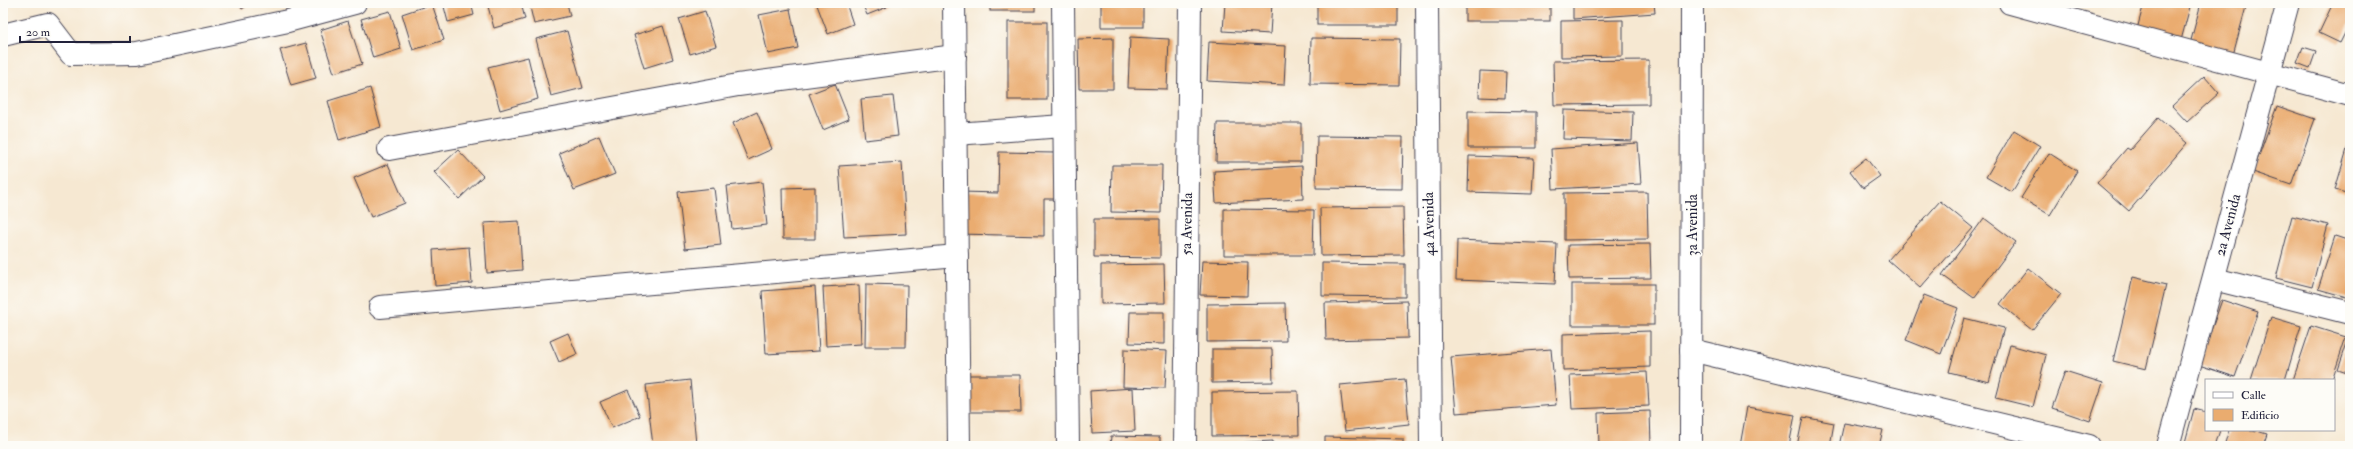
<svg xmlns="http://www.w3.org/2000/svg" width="2353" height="449" font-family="'IM FELL Double Pica',serif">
<rect width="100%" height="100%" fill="#fdfcf7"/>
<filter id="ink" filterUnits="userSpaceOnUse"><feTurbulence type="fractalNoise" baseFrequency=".025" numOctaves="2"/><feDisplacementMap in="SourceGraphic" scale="8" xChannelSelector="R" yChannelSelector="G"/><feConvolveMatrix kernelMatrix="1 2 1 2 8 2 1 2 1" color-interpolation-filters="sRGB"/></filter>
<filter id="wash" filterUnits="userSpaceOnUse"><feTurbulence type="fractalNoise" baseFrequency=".012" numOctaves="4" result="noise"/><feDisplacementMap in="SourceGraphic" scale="16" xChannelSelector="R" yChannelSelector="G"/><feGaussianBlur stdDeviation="0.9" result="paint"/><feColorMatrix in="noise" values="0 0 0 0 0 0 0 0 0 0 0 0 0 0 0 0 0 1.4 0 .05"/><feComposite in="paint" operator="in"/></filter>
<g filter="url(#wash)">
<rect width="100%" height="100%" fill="#f6e8d2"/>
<g id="blocks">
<g fill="#eaac6f">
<polygon points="238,3 251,3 242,9"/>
<polygon points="443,3 471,3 474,15 448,22"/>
<polygon points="487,3 521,3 525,19 494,28"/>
<polygon points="529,3 567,3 570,16 534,24"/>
<polygon points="823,3 846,3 853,24 828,34 817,5"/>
<polygon points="862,3 886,3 887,7 867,15"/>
<rect x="990" y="3" width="45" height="8"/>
<rect x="1101" y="3" width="42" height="24"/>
<polygon points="1225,3 1272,3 1270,34 1223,31"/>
<rect x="1317" y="3" width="81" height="22"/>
<rect x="1465" y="3" width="85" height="18"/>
<polygon points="1573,3 1654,3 1655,13 1573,19"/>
<polygon points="2144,3 2191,3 2180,44 2136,33"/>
<polygon points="2201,3 2247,3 2233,55 2190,44"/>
<polygon points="2333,3 2350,3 2350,23 2340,43 2319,33"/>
<polygon points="432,4 444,40 413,50 402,14"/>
<polygon points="790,9 798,48 768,54 759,15"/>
<polygon points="390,11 401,49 373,58 361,19"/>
<polygon points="705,11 716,46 690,54 679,19"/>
<polygon points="1623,20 1623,56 1561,57 1561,21"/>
<polygon points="348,21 362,64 334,73 320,30"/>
<rect x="1008" y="22" width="39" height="78"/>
<polygon points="663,26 673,59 644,68 634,35"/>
<polygon points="567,31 583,88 551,96 536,39"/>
<polygon points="1130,37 1169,39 1167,89 1128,88"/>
<polygon points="1113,38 1113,89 1079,89 1078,39"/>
<polygon points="1311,38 1400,39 1399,85 1310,84"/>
<polygon points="1209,42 1286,46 1284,85 1207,81"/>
<polygon points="306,43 316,78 291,85 280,50"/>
<polygon points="2303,47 2316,51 2310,68 2297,63"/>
<polygon points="528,57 538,99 500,110 488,67"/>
<polygon points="1649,60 1649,104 1554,105 1553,61"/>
<polygon points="1480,71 1506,72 1505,98 1479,97"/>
<polygon points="2204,76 2219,93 2187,122 2172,106"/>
<polygon points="835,84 849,119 823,130 809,94"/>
<polygon points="370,88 381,127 339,140 328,101"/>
<polygon points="893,96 898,136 865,140 861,99"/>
<polygon points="2277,106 2315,119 2291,185 2253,172"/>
<polygon points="1564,110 1633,112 1632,141 1563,139"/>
<polygon points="1468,111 1536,112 1536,148 1468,148"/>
<polygon points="757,112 772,149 748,160 733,123"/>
<polygon points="2158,118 2187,143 2129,211 2097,183 2127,148 2130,150"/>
<polygon points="1217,123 1301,123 1301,162 1216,162"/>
<polygon points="2014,130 2040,146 2012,192 1986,177"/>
<polygon points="599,136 615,174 574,190 559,153"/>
<polygon points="1317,136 1403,137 1402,189 1316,188"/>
<polygon points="2350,139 2350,194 2335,190"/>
<polygon points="1638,143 1641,184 1553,189 1551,149"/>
<polygon points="458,150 483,176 459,199 434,172"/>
<polygon points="999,152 1055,153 1055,199 1044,199 1044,236 959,234 961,192 998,193"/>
<polygon points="2049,153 2077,171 2050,215 2021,198"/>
<polygon points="1469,156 1534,158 1532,194 1468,192"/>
<polygon points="1866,158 1880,176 1863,188 1850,171"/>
<polygon points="902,162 906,234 844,237 839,166"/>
<polygon points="388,164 405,203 371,217 354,178"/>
<polygon points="1112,165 1162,165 1161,213 1111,212"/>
<polygon points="1302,166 1303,199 1216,203 1214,171"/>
<polygon points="762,182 767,225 732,229 727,186"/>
<polygon points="815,187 815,239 783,239 782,188"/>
<polygon points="714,188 721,245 685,249 678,192"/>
<polygon points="1647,192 1648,239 1564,240 1564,193"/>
<polygon points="1940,201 1973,228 1920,288 1888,260"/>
<polygon points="1403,207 1404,255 1321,256 1320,208"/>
<polygon points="1224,209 1314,210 1313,255 1224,255"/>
<polygon points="2292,216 2328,225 2312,287 2276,278"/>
<polygon points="1984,218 2016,242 1974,298 1942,275"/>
<polygon points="1094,219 1160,219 1160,258 1094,257"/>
<polygon points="519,221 522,270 487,273 484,223"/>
<polygon points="2335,236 2350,241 2350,298 2318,289"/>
<polygon points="1457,240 1557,244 1555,284 1456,280"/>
<polygon points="1650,244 1651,278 1569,279 1568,245"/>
<polygon points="469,247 472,283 435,286 433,250"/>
<polygon points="1202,261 1248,262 1247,296 1200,295"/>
<polygon points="1322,263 1405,264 1405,297 1322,296"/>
<polygon points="1164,264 1165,303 1101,304 1101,265"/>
<polygon points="2028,268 2061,294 2032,330 2000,304"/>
<polygon points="2133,277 2166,285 2146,369 2113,361"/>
<polygon points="866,284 907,285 906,347 865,347"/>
<rect x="1572" y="284" width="82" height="41"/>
<polygon points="859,285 861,344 826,346 823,287"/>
<polygon points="815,287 819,351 766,354 762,291"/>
<polygon points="1924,295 1958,308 1941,354 1906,340"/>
<polygon points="2222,300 2258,312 2235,377 2199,365"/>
<polygon points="1407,301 1408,338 1326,340 1325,303"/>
<polygon points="1285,303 1286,341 1207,342 1207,304"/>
<polygon points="1130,312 1164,312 1164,344 1129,343"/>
<polygon points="2271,317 2301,326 2285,380 2251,380"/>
<polygon points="1964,318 2004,328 1989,382 1949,372"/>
<polygon points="2311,326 2346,337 2332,380 2293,380"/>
<polygon points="1650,331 1650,367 1563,370 1563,334"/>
<polygon points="568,333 577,354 559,362 550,341"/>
<polygon points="2350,334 2350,374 2338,370"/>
<polygon points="2010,345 2046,355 2033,407 1996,398"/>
<polygon points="1124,349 1167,351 1165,388 1123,387"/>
<polygon points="1212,349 1272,349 1273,382 1212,383"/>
<polygon points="1551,349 1556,405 1456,413 1451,357"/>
<polygon points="2065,371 2103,383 2090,421 2052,408"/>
<polygon points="1647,372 1649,406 1572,409 1570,375"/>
<polygon points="958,375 1020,375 1021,412 958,412"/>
<polygon points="1405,379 1409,424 1345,431 1340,385"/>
<polygon points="690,380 696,444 653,446 646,385"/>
<polygon points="1133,388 1135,431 1092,433 1090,391"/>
<polygon points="628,390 640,416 612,428 600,402"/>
<polygon points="1298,391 1299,435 1212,436 1212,392"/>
<polygon points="1747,407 1795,415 1789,446 1740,446"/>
<polygon points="2194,409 2206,412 2206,430 2220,430 2215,446 2184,446"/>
<polygon points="1650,411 1651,446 1599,446 1598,413"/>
<polygon points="1803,417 1834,423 1830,446 1797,446"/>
<polygon points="1844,423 1883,430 1879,446 1839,446"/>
<polygon points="2229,430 2253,430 2267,434 2263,446 2224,446"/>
<polygon points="1111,436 1160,437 1160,446 1110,446"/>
<polygon points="1325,437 1403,439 1403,446 1325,446"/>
<polygon points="1273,441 1273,446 1214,446 1213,444"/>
</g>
</g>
</g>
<g filter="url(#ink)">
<use href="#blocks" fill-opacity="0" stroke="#424052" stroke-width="1"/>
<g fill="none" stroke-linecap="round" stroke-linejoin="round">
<g stroke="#424052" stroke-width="24">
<g id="minor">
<polyline points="954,3 959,446"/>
<polyline points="1063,3 1068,446"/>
<polyline points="1427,3 1431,446"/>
<polyline points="2010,3 2350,95"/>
<polyline points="3,35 48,24 71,54 137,53 288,21 355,3"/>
<polyline points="956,134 1063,126"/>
<polyline points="389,149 738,85 955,56"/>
<polyline points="2214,279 2350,313"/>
<polyline points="380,307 957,256"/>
<polyline points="1691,350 2089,446"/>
<polyline points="1185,446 1190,3"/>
<polyline points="1691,446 1692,3"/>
<polyline points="2168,446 2288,3"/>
</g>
</g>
<use href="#minor" stroke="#fff" stroke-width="22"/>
</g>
</g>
<g text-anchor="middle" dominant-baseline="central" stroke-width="3" stroke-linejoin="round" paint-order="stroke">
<g font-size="15" fill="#22223b" stroke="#fdfcf7">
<text transform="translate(1187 224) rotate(-89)">5a Avenida</text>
<text transform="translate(1429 224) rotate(-91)">4a Avenida</text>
<text transform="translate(1692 225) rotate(-90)">3a Avenida</text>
<text transform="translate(2228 225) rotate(-75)">2a Avenida</text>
</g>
</g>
<rect width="2353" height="449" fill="none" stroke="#fdfcf7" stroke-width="16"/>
<rect x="2205" y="379" width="130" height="52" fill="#fdfcf7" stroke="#a5a5ac"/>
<rect x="2213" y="392" width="20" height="6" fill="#ffffff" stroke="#a5a5ac"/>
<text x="2241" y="399" font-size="12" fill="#22223b">Calle</text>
<rect x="2213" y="409" width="20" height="12" fill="#eaac6f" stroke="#a5a5ac"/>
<text x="2241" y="419" font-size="12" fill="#22223b">Edificio</text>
<path d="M20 36v6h110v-6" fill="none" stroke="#22223b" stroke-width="2"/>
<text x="26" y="36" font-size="12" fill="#22223b" stroke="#fdfcf7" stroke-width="3" paint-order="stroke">20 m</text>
</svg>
